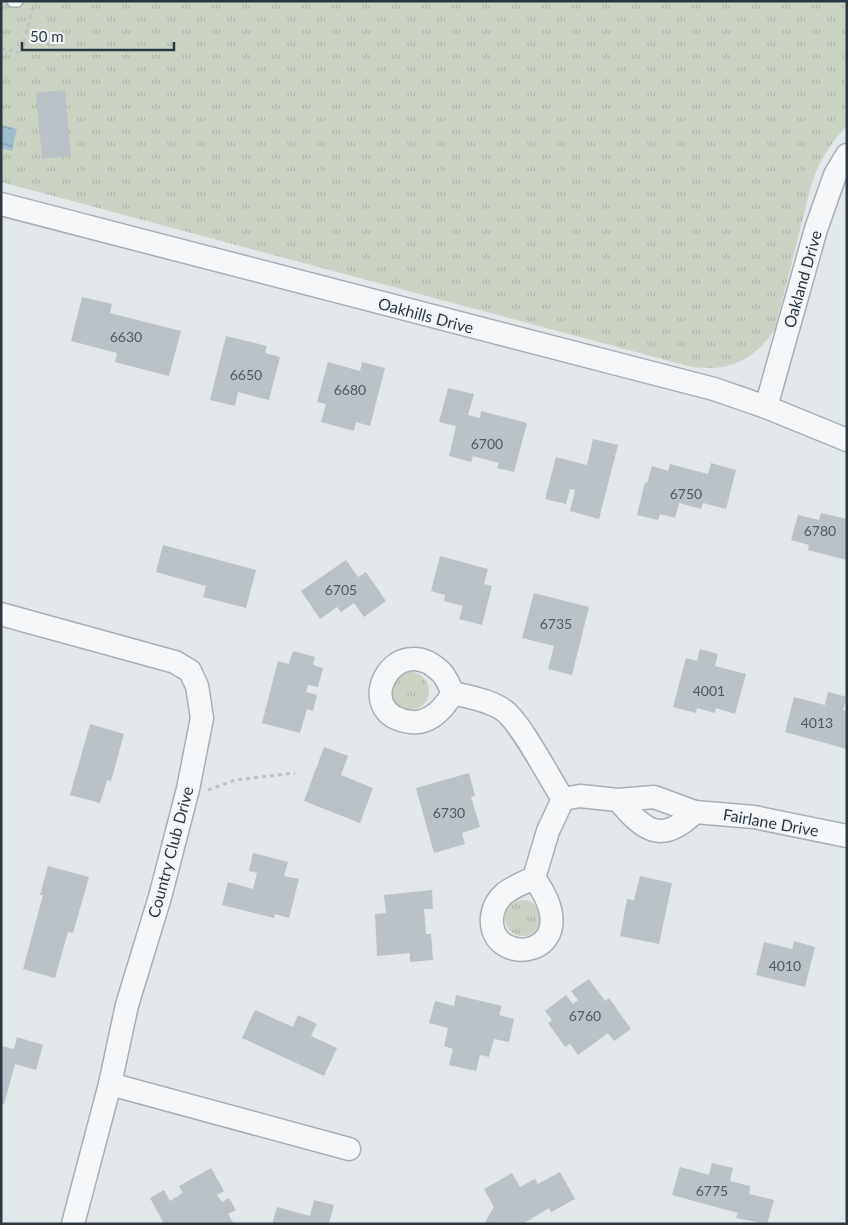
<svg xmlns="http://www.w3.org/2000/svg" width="848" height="1225" font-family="Lato,sans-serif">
<defs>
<pattern id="grass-tufts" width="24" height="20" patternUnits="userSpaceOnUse" patternTransform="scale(1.25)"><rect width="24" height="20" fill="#cbd4c4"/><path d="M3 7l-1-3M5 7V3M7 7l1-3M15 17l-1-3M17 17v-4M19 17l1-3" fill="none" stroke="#aeb7aa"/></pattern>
<pattern id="water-ripples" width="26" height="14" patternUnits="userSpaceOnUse" patternTransform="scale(1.25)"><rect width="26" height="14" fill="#9ebdca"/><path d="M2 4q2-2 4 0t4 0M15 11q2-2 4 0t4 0" fill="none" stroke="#819ba6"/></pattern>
</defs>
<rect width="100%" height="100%" fill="#e2e7ea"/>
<g fill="url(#grass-tufts)">
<path d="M 1,1 L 847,1 L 847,125 C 831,143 820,160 812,182 L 775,329 C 755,360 729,372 692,367 L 1,182 Z"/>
<circle cx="410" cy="691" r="19"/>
<circle cx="523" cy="918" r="18"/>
</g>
<polygon fill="url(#water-ripples)" points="1,125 17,129 12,151 1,148"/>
<g fill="#bac2c7">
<polygon points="65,90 71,156 42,159 36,93"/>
<polygon points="82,297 112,304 110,313 181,331 169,376 115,362 117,353 71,341"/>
<polygon points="226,336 267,346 265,353 280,357 269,400 238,392 235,406 210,400"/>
<polygon points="328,362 360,371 362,362 385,368 370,426 356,422 354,431 321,422 326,404 317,402"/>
<polygon points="448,388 474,394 468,415 480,418 481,411 527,423 514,472 497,468 499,463 473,456 471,462 449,456 456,426 439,422"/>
<polygon points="593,439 618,445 599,519 570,511 575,490 570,489 566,504 545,499 556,457 587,465"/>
<polygon points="711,463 736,470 726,509 703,503 701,509 679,503 675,518 660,514 658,520 637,515 645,482 647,483 652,466 668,471 670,464 708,474"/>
<polygon points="821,513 847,519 847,560 808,550 809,545 791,540 798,515 819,520"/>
<polygon points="163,545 256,570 246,608 203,597 206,586 156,572"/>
<polygon points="440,556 488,569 484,584 492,586 482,625 459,619 463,606 444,601 445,595 431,591"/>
<polygon points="346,560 358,577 366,572 386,601 364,617 354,603 341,612 337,607 320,619 301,591"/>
<polygon points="534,593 589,607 572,675 548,669 554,646 522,638"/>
<polygon points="700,649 718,654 715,666 746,674 735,714 716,708 715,713 697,708 696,713 673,707 686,658 697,661"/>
<polygon points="293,651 315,657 313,665 323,668 318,687 308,685 306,692 317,695 313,711 307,709 300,733 262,723 278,661 289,664"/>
<polygon points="828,692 847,697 843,710 847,711 847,749 785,732 794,697 825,705"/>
<polygon points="90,724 124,734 111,781 107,780 100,803 70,795"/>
<polygon points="324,747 348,756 341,775 373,788 360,823 304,801"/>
<polygon points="469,773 475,796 471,797 480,827 462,833 465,844 434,853 416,788"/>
<polygon points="253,853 288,862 284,876 299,879 289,918 275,914 274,918 222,905 228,882 253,889 257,873 249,871"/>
<polygon points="48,866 89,877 73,933 68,932 55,978 23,969 43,895 40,895"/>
<polygon points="640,876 672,883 659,944 620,936 627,899 634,900"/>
<polygon points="432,890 433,909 424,909 426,934 431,934 433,960 410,962 410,953 377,956 375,914 386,913 384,895"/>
<polygon points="794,941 815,947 805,987 756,975 764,942 792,949"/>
<polygon points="589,979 605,1001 609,998 631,1029 614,1041 608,1033 578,1055 570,1044 565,1047 548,1023 552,1020 545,1011 566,995 573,1004 578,1000 571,991"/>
<polygon points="456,995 502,1006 499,1015 514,1019 509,1042 494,1039 489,1057 480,1055 476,1071 449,1065 453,1049 444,1046 448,1028 429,1023 435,1001 454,1006"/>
<polygon points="255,1010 293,1027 298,1015 317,1024 311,1036 337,1048 324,1076 242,1038"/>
<polygon points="17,1037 43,1045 36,1070 15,1064 4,1104 1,1103 1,1046 14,1049"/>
<polygon points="712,1163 733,1168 730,1181 750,1186 749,1194 774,1200 767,1224 736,1218 738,1213 672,1195 680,1167 709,1175"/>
<polygon points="211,1168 224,1191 217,1195 222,1202 229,1198 236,1210 228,1214 234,1224 164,1224 150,1198 164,1190 170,1201 183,1193 179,1186"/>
<polygon points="560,1172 575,1199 551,1212 549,1208 523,1224 484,1224 494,1207 484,1189 512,1173 520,1187 535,1179 538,1184"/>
<polygon points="314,1200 334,1205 329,1224 272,1224 277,1207 310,1216"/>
</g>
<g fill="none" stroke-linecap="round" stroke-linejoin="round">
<g stroke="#a7afb4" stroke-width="14">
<polyline id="lane" points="13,1 17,1"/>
</g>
<g stroke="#a7afb4" stroke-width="25">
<g id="street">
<polyline points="1,204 714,389 766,407 847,440"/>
<polyline points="766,407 816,229 835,175 847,155"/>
<polyline points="1,614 175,662 190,671 197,686 202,718 188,789 160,897 127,1005 110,1084 73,1224"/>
<path d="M 453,693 C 444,708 430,724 411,722 C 348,715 395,625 442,673 C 447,679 450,687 453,693 C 469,697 488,700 502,709 C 520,720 549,778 563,799"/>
<path d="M 563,799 L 580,796 L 618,800 L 654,797 L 695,812 C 662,845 644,831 618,800"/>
<polyline points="695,812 754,817 847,836"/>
<path d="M 534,878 C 592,958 487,971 492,917 C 495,893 514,887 534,878 L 548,831 L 563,799"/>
<polyline points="110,1084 349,1149"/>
</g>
</g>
<g stroke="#bcc2c6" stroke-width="3" stroke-dasharray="4 4" stroke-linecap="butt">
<polyline points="1,48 21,53 34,1"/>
<polyline points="208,790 235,780 295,773"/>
</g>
<use href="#lane" stroke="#f5f7f9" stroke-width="11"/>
<use href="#street" stroke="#f5f7f9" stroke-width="22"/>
</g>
<g text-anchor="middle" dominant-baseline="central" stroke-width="4" stroke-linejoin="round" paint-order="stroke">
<g font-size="14" fill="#4f5a63">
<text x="126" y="336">6630</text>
<text x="246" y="374">6650</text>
<text x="350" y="389">6680</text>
<text x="487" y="443">6700</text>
<text x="686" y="493">6750</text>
<text x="820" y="530">6780</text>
<text x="341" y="589">6705</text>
<text x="556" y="623">6735</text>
<text x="709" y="690">4001</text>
<text x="817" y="722">4013</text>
<text x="449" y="812">6730</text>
<text x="785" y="965">4010</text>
<text x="585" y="1015">6760</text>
<text x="712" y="1190">6775</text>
</g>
<g font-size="16" fill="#2b3842" stroke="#f2f6f8">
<text transform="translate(802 279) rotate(-74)">Oakland Drive</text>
<text transform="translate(426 315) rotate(15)">Oakhills Drive</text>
<text transform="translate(771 822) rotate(10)">Fairlane Drive</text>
<text transform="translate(170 852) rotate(-75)">Country Club Drive</text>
</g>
</g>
<rect width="848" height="1225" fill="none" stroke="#2b3842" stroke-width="5"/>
<path d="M22 42v8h152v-8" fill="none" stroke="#2b3842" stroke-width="2.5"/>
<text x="30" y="42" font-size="15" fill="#2b3842" stroke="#f2f6f8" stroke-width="4" paint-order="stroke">50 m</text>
</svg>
